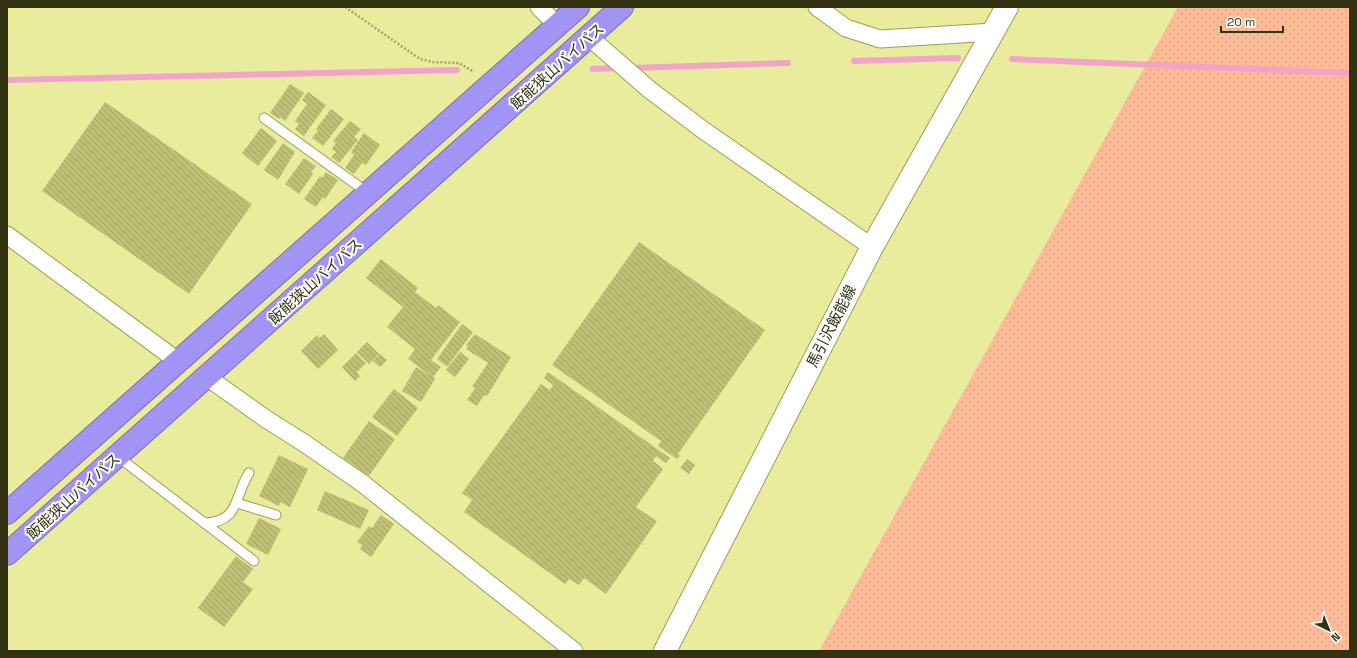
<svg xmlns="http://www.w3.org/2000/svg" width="1357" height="658" font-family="'Space Grotesk','Noto Sans JP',sans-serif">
<defs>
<pattern id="grass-dots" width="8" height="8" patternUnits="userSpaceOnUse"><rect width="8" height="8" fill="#fdbb98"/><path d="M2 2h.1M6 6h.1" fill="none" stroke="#d9a182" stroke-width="1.8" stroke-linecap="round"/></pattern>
<pattern id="building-back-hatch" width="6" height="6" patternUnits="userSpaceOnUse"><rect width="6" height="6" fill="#c0c074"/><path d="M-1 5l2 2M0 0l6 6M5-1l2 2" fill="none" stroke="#a5a563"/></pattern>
</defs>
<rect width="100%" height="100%" fill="#e9eb9d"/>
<polygon fill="url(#grass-dots)" points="1178,7 1350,7 1350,651 819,651"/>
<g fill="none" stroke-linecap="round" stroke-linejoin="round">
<g stroke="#f2a3ca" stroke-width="6">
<polyline points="1012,59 1350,73"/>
<polyline points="854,61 958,58"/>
<polyline points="630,68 788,63"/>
<polyline points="593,69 619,68"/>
<polyline points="7,80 457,70"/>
</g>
</g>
<g fill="url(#building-back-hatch)">
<polygon points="290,84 304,93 285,121 280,117 279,119 270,113"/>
<polygon points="308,92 326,105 304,136 295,129 299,124 295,121 307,104 302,100"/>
<polygon points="105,102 252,204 189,294 42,191"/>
<polygon points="331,109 344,119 323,146 312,138 318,131 316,129"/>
<polygon points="350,121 361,129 354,137 358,140 339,163 331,157 336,152 332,149 336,143 333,141"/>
<polygon points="261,128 277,141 258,166 242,153"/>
<polygon points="364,133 380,145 366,165 362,163 354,174 345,168 354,155 351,152"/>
<polygon points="283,143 295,152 278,180 264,170"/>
<polygon points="304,158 316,166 311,172 313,174 299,194 285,184"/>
<polygon points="326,172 338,180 325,199 323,197 316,207 304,199 320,176 322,178"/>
<polygon points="639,242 765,330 678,454 680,455 677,459 658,446 661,441 552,365"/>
<polygon points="381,259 418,288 415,292 436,308 438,305 460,322 431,360 441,367 433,377 435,379 421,402 402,391 416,367 431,376 408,359 415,349 387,327 403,307 366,278"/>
<polygon points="462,324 473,332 447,367 437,359"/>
<polygon points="324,334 338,350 318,369 301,351 317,335 319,338"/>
<polygon points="475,334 511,357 487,396 484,395 477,406 467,400 475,388 472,387 488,363 466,349 468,347 466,345"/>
<polygon points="367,342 379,354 369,364 357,352"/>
<polygon points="460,352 469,359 455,377 446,370"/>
<polygon points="356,353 366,363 357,372 360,376 355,381 342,367"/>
<polygon points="380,354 387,360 380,367 373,361"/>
<polygon points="548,372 670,458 666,463 656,456 653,461 663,469 636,507 657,521 606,594 584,578 579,585 569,579 565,584 464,512 472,500 462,493 541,384 550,390 553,385 544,378"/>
<polygon points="394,389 418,408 397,436 372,417"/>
<polygon points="369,421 395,439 369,476 343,458"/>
<polygon points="279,455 308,469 290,507 280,502 279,506 259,496"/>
<polygon points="687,459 695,465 689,474 680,468"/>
<polygon points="325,491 369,510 360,529 317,510"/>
<polygon points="381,515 394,524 371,557 360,549 362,545 357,542 369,526 372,528"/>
<polygon points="259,518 281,529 268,555 246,544"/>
<polygon points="236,556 253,569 243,582 253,589 224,627 198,608"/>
</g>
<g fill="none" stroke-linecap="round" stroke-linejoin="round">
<g stroke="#9e9e53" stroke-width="11">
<g id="lane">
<polyline points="264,118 368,193"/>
<polyline points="117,456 254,561"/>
<polyline points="237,503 276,515"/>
<path d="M 205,523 C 240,522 234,496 249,473"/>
</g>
</g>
<g stroke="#9e9e53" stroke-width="19">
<g id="street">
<polyline points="539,7 558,26"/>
<polyline points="817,7 846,28 880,39 993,32"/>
<polyline points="589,37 650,90 703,130 872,247"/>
<polyline points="7,235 179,362"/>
<polyline points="207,377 266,419 304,443 362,483 574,651"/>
</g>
</g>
<g stroke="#9e9e53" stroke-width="24">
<polyline id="secondary" points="665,651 872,247 1007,7"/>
</g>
<g stroke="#7b72a5" stroke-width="24">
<g id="highway">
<polyline points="7,513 578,7"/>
<polyline points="7,554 622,7"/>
</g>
</g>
<polyline stroke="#a2a367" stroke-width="2.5" stroke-dasharray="2 2" stroke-linecap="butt" points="345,7 420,59 433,62 459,63 474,72"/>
<use href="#lane" stroke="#fff" stroke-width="9"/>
<use href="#street" stroke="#fff" stroke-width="17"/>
<use href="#secondary" stroke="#fff" stroke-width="22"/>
<use href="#highway" stroke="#a294f4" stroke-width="22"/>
</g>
<g text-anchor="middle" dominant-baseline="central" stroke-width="4" stroke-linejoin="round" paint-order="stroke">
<g font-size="15" fill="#323212" stroke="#fff">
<text transform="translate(557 66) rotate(-42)">飯能狭山バイパス</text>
<text transform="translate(315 281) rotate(-42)">飯能狭山バイパス</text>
<text transform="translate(831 326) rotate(-63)">馬引沢飯能線</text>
<text transform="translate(73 496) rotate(-42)">飯能狭山バイパス</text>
</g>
</g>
<rect width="1357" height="658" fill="none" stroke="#323212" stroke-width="16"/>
<g transform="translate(1329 630) rotate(137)" stroke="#ffffff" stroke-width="3" paint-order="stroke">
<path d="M0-3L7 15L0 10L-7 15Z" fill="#323212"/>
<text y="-6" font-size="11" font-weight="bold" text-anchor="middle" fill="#323212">N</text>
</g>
<path d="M1221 26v6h62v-6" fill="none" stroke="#323212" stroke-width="2"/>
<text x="1227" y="26" font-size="12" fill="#323212" stroke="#ffffff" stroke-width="3" paint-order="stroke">20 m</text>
</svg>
